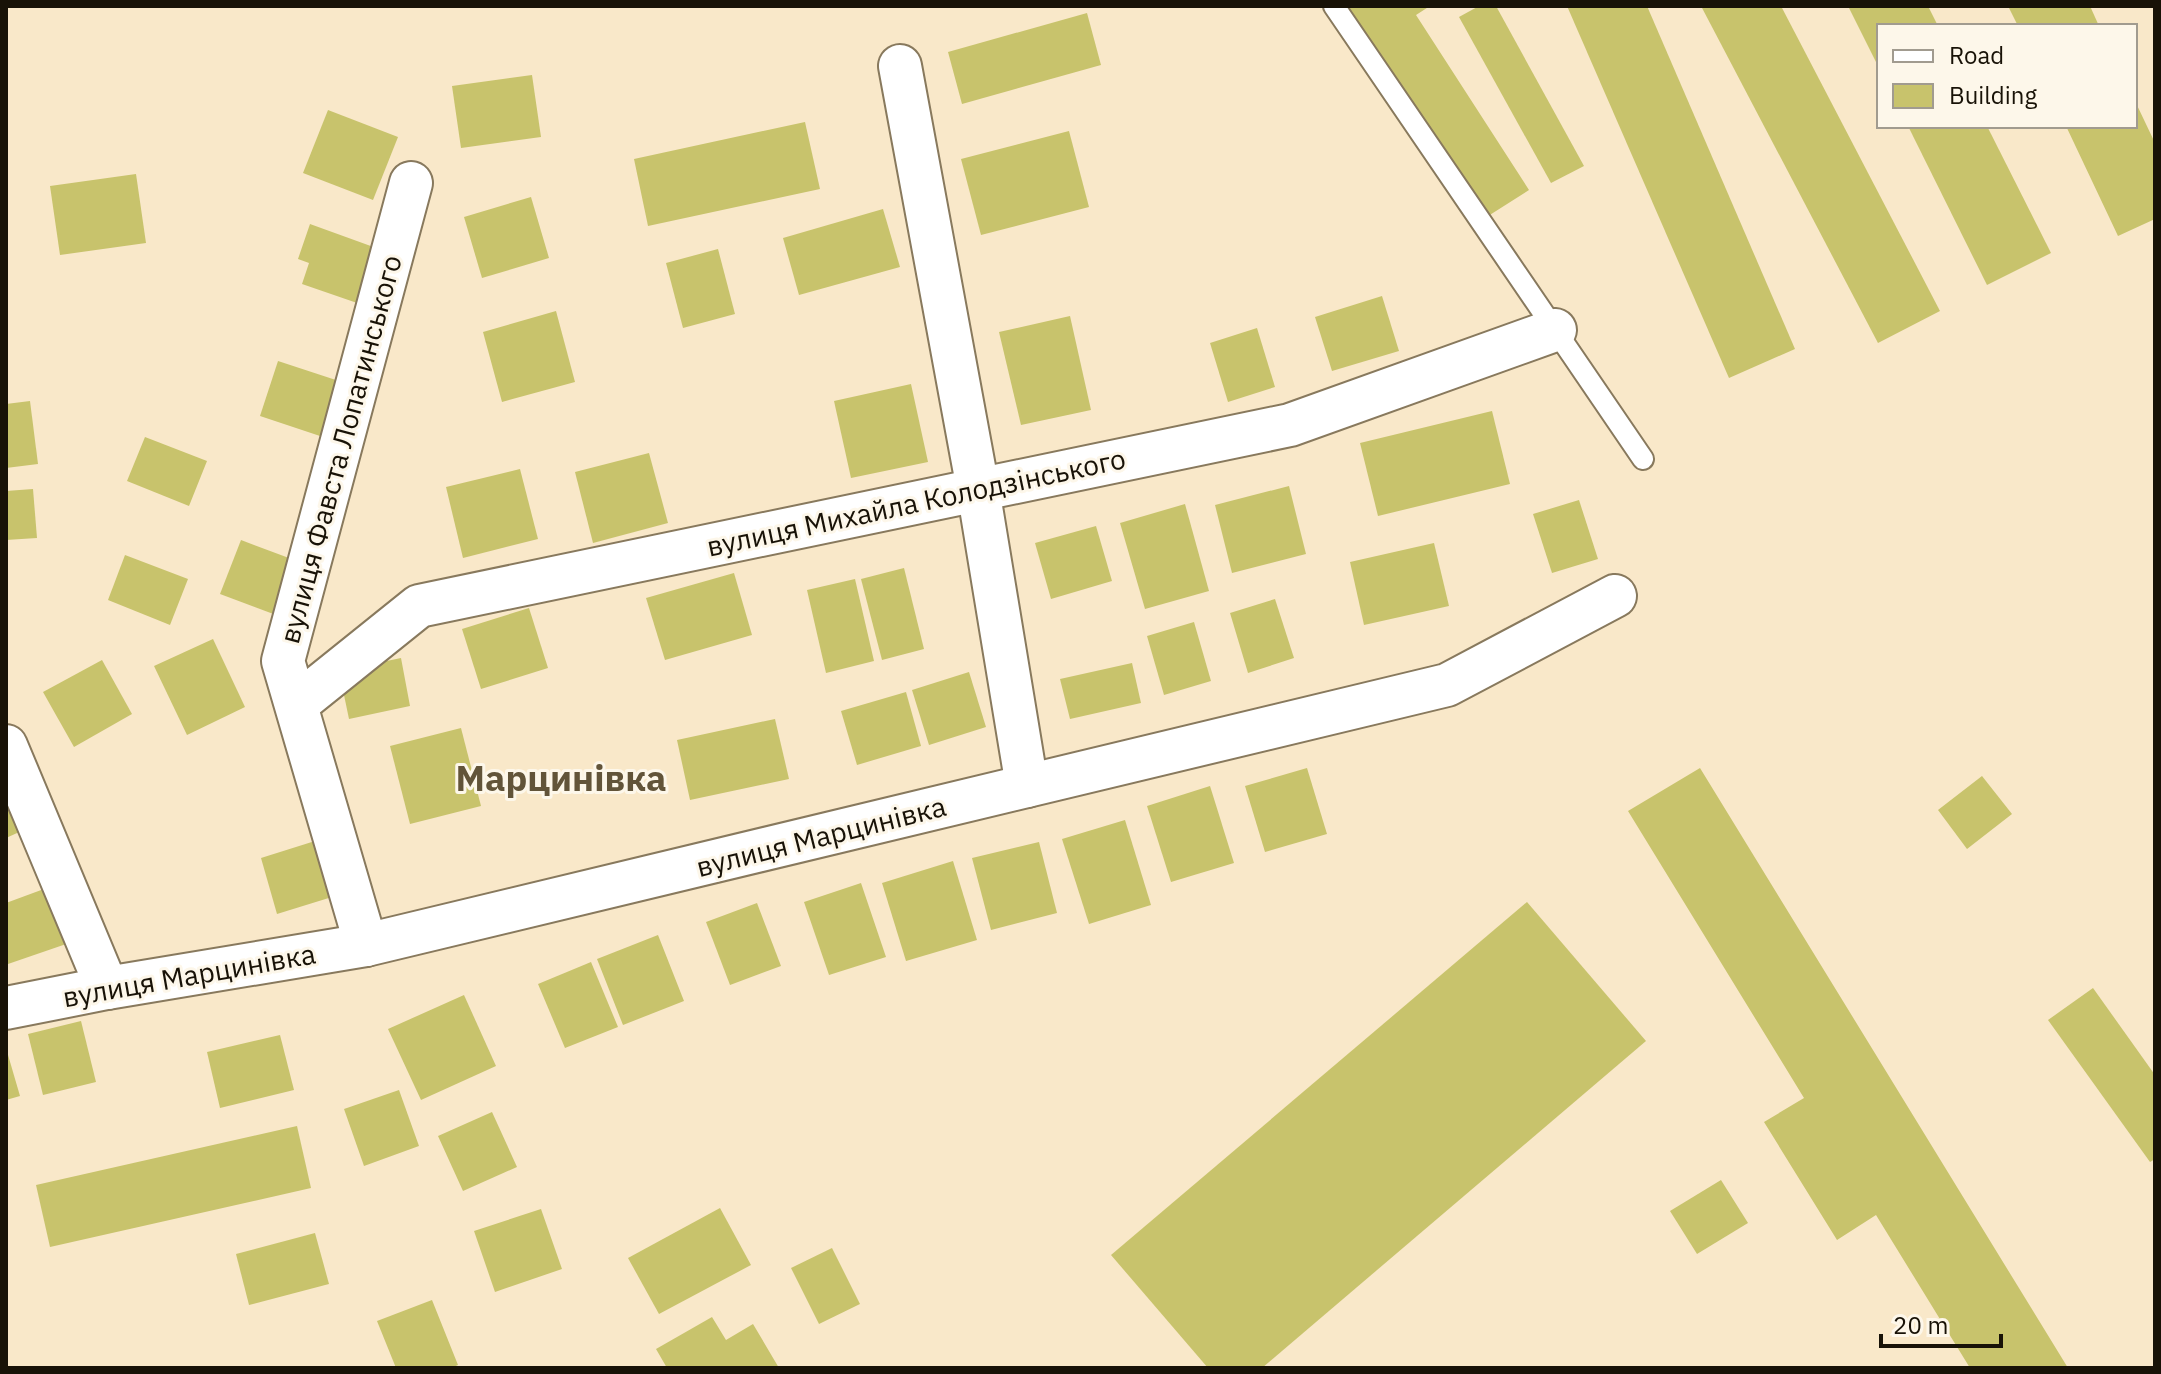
<svg xmlns="http://www.w3.org/2000/svg" width="2161" height="1374" font-family="'IBM Plex Sans',sans-serif">
<rect width="100%" height="100%" fill="#f9e8c9"/>
<g fill="#c8c36c">
<polygon points="1346,6 1430,6 1416,15 1529,190 1485,218"/>
<polygon points="1479,6 1496,6 1584,166 1551,183 1459,17"/>
<polygon points="1567,6 1647,6 1795,349 1729,378"/>
<polygon points="1701,6 1781,6 1940,311 1878,343"/>
<polygon points="1848,6 1928,6 1938,26 1879,26 1879,68"/>
<polygon points="2008,6 2090,6 2099,26 2018,26"/>
<polygon points="1087,13 1101,65 962,104 948,52"/>
<polygon points="532,75 541,137 461,148 452,86"/>
<polygon points="2135,101 2155,143 2155,219 2118,236 2066,126 2135,126"/>
<polygon points="328,110 398,137 373,200 303,173"/>
<polygon points="805,122 820,189 648,226 634,159"/>
<polygon points="1908,126 1987,126 2051,253 1987,285"/>
<polygon points="1069,131 1089,207 981,235 961,159"/>
<polygon points="136,174 146,243 60,255 50,186"/>
<polygon points="531,197 549,258 482,278 464,217"/>
<polygon points="883,209 900,267 799,295 783,238"/>
<polygon points="310,224 379,249 360,304 302,284 309,263 298,259"/>
<polygon points="718,249 735,314 683,328 666,263"/>
<polygon points="1382,296 1399,351 1332,371 1315,317"/>
<polygon points="556,311 575,382 502,402 483,332"/>
<polygon points="1070,316 1091,410 1021,425 999,332"/>
<polygon points="1257,328 1275,387 1228,402 1210,343"/>
<polygon points="278,361 345,383 326,438 260,416"/>
<polygon points="911,384 928,462 851,478 834,401"/>
<polygon points="30,401 38,464 6,468 6,404"/>
<polygon points="1492,411 1510,484 1378,516 1360,443"/>
<polygon points="145,437 207,461 189,506 127,481"/>
<polygon points="649,453 668,523 593,543 575,472"/>
<polygon points="520,469 538,539 463,558 446,487"/>
<polygon points="1289,486 1306,554 1232,573 1215,505"/>
<polygon points="33,489 37,538 6,540 6,491"/>
<polygon points="1579,500 1598,559 1552,573 1533,514"/>
<polygon points="1185,504 1209,591 1145,609 1120,523"/>
<polygon points="1096,526 1112,581 1051,599 1035,543"/>
<polygon points="241,540 297,561 276,615 220,594"/>
<polygon points="1434,543 1449,606 1364,625 1350,562"/>
<polygon points="125,555 188,579 170,625 108,600"/>
<polygon points="904,568 924,649 882,660 861,579"/>
<polygon points="734,573 752,635 665,660 646,598"/>
<polygon points="855,579 874,661 826,673 807,590"/>
<polygon points="1275,599 1294,658 1248,673 1230,613"/>
<polygon points="529,608 548,668 481,689 462,629"/>
<polygon points="1194,622 1211,681 1164,695 1147,636"/>
<polygon points="213,639 245,707 187,735 154,666"/>
<polygon points="401,658 410,706 349,719 339,671"/>
<polygon points="102,660 132,714 74,747 43,692"/>
<polygon points="1132,663 1141,703 1070,719 1060,679"/>
<polygon points="969,672 986,727 929,745 912,690"/>
<polygon points="906,692 921,746 857,765 841,711"/>
<polygon points="775,719 789,779 690,800 677,740"/>
<polygon points="461,728 481,806 410,824 390,746"/>
<polygon points="1307,768 1327,834 1265,852 1245,786"/>
<polygon points="1700,768 2068,1368 1970,1368 1876,1215 1837,1240 1764,1122 1804,1098 1628,811"/>
<polygon points="1982,776 2012,814 1967,849 1938,810"/>
<polygon points="1210,786 1234,863 1171,882 1147,806"/>
<polygon points="6,787 26,829 6,838"/>
<polygon points="1125,820 1151,905 1089,924 1062,839"/>
<polygon points="315,841 332,897 277,914 261,858"/>
<polygon points="1039,842 1057,913 991,930 972,858"/>
<polygon points="953,861 977,940 906,961 882,883"/>
<polygon points="861,883 886,957 829,975 804,902"/>
<polygon points="52,886 72,942 8,964 6,903"/>
<polygon points="1527,902 1646,1041 1262,1368 1208,1368 1111,1255"/>
<polygon points="757,903 781,966 730,985 706,922"/>
<polygon points="658,935 684,1001 623,1025 597,959"/>
<polygon points="591,962 618,1027 565,1048 538,984"/>
<polygon points="2093,988 2155,1075 2155,1159 2150,1162 2048,1020"/>
<polygon points="464,995 496,1066 421,1100 388,1029"/>
<polygon points="81,1021 96,1082 43,1095 28,1034"/>
<polygon points="280,1035 294,1090 220,1108 207,1052"/>
<polygon points="6,1048 20,1096 6,1100"/>
<polygon points="399,1090 419,1146 364,1166 344,1109"/>
<polygon points="492,1112 517,1167 463,1191 438,1136"/>
<polygon points="297,1126 311,1188 50,1247 36,1185"/>
<polygon points="1721,1180 1748,1223 1697,1254 1670,1211"/>
<polygon points="720,1208 751,1265 659,1314 628,1258"/>
<polygon points="541,1209 562,1269 495,1292 474,1231"/>
<polygon points="315,1233 329,1284 249,1305 236,1254"/>
<polygon points="832,1248 860,1304 819,1324 791,1268"/>
<polygon points="432,1300 458,1365 451,1368 396,1368 377,1321"/>
<polygon points="712,1317 726,1340 753,1324 779,1368 667,1368 656,1349"/>
</g>
<g fill="none" stroke-linecap="round" stroke-linejoin="round">
<g stroke="#88795d" stroke-width="24">
<polyline id="lane" points="1334,6 1643,459"/>
</g>
<g stroke="#88795d" stroke-width="46">
<g id="street">
<polyline points="900,66 978,489 1027,786"/>
<polyline points="297,704 419,606 1290,425 1555,330"/>
<polyline points="6,746 107,988"/>
<polyline points="366,945 283,661 411,183"/>
<polyline points="6,1008 107,988 366,945 1447,685 1615,596"/>
</g>
</g>
<use href="#lane" stroke="#fff" stroke-width="20"/>
<use href="#street" stroke="#fff" stroke-width="42"/>
</g>
<g text-anchor="middle" dominant-baseline="central" stroke-width="6" stroke-linejoin="round" paint-order="stroke">
<g font-size="28" fill="#181207" stroke="#fdf7ea">
<text transform="translate(340 449) rotate(-75)">вулиця Фавста Лопатинського</text>
<text transform="translate(916 502) rotate(-12)">вулиця Михайла Колодзінського</text>
<text transform="translate(821 836) rotate(-14)">вулиця Марцинівка</text>
<text transform="translate(189 975) rotate(-10)">вулиця Марцинівка</text>
</g>
<g font-size="36" font-weight="bold" fill="#625439" stroke="#fdf7ea">
<text x="561" y="777">Марцинівка</text>
</g>
</g>
<rect width="2161" height="1374" fill="none" stroke="#181207" stroke-width="16"/>
<rect x="1877" y="24" width="260" height="104" fill="#fdf7ea" stroke="#a19b8f" stroke-width="2"/>
<rect x="1893" y="50" width="40" height="12" fill="#ffffff" stroke="#a19b8f" stroke-width="2"/>
<text x="1949" y="64" font-size="24" fill="#181207">Road</text>
<rect x="1893" y="84" width="40" height="24" fill="#c8c36c" stroke="#a19b8f" stroke-width="2"/>
<text x="1949" y="104" font-size="24" fill="#181207">Building</text>
<path d="M1881 1334v12h120v-12" fill="none" stroke="#181207" stroke-width="4"/>
<text x="1893" y="1334" font-size="24" fill="#181207" stroke="#fdf7ea" stroke-width="6" paint-order="stroke">20 m</text>
</svg>
